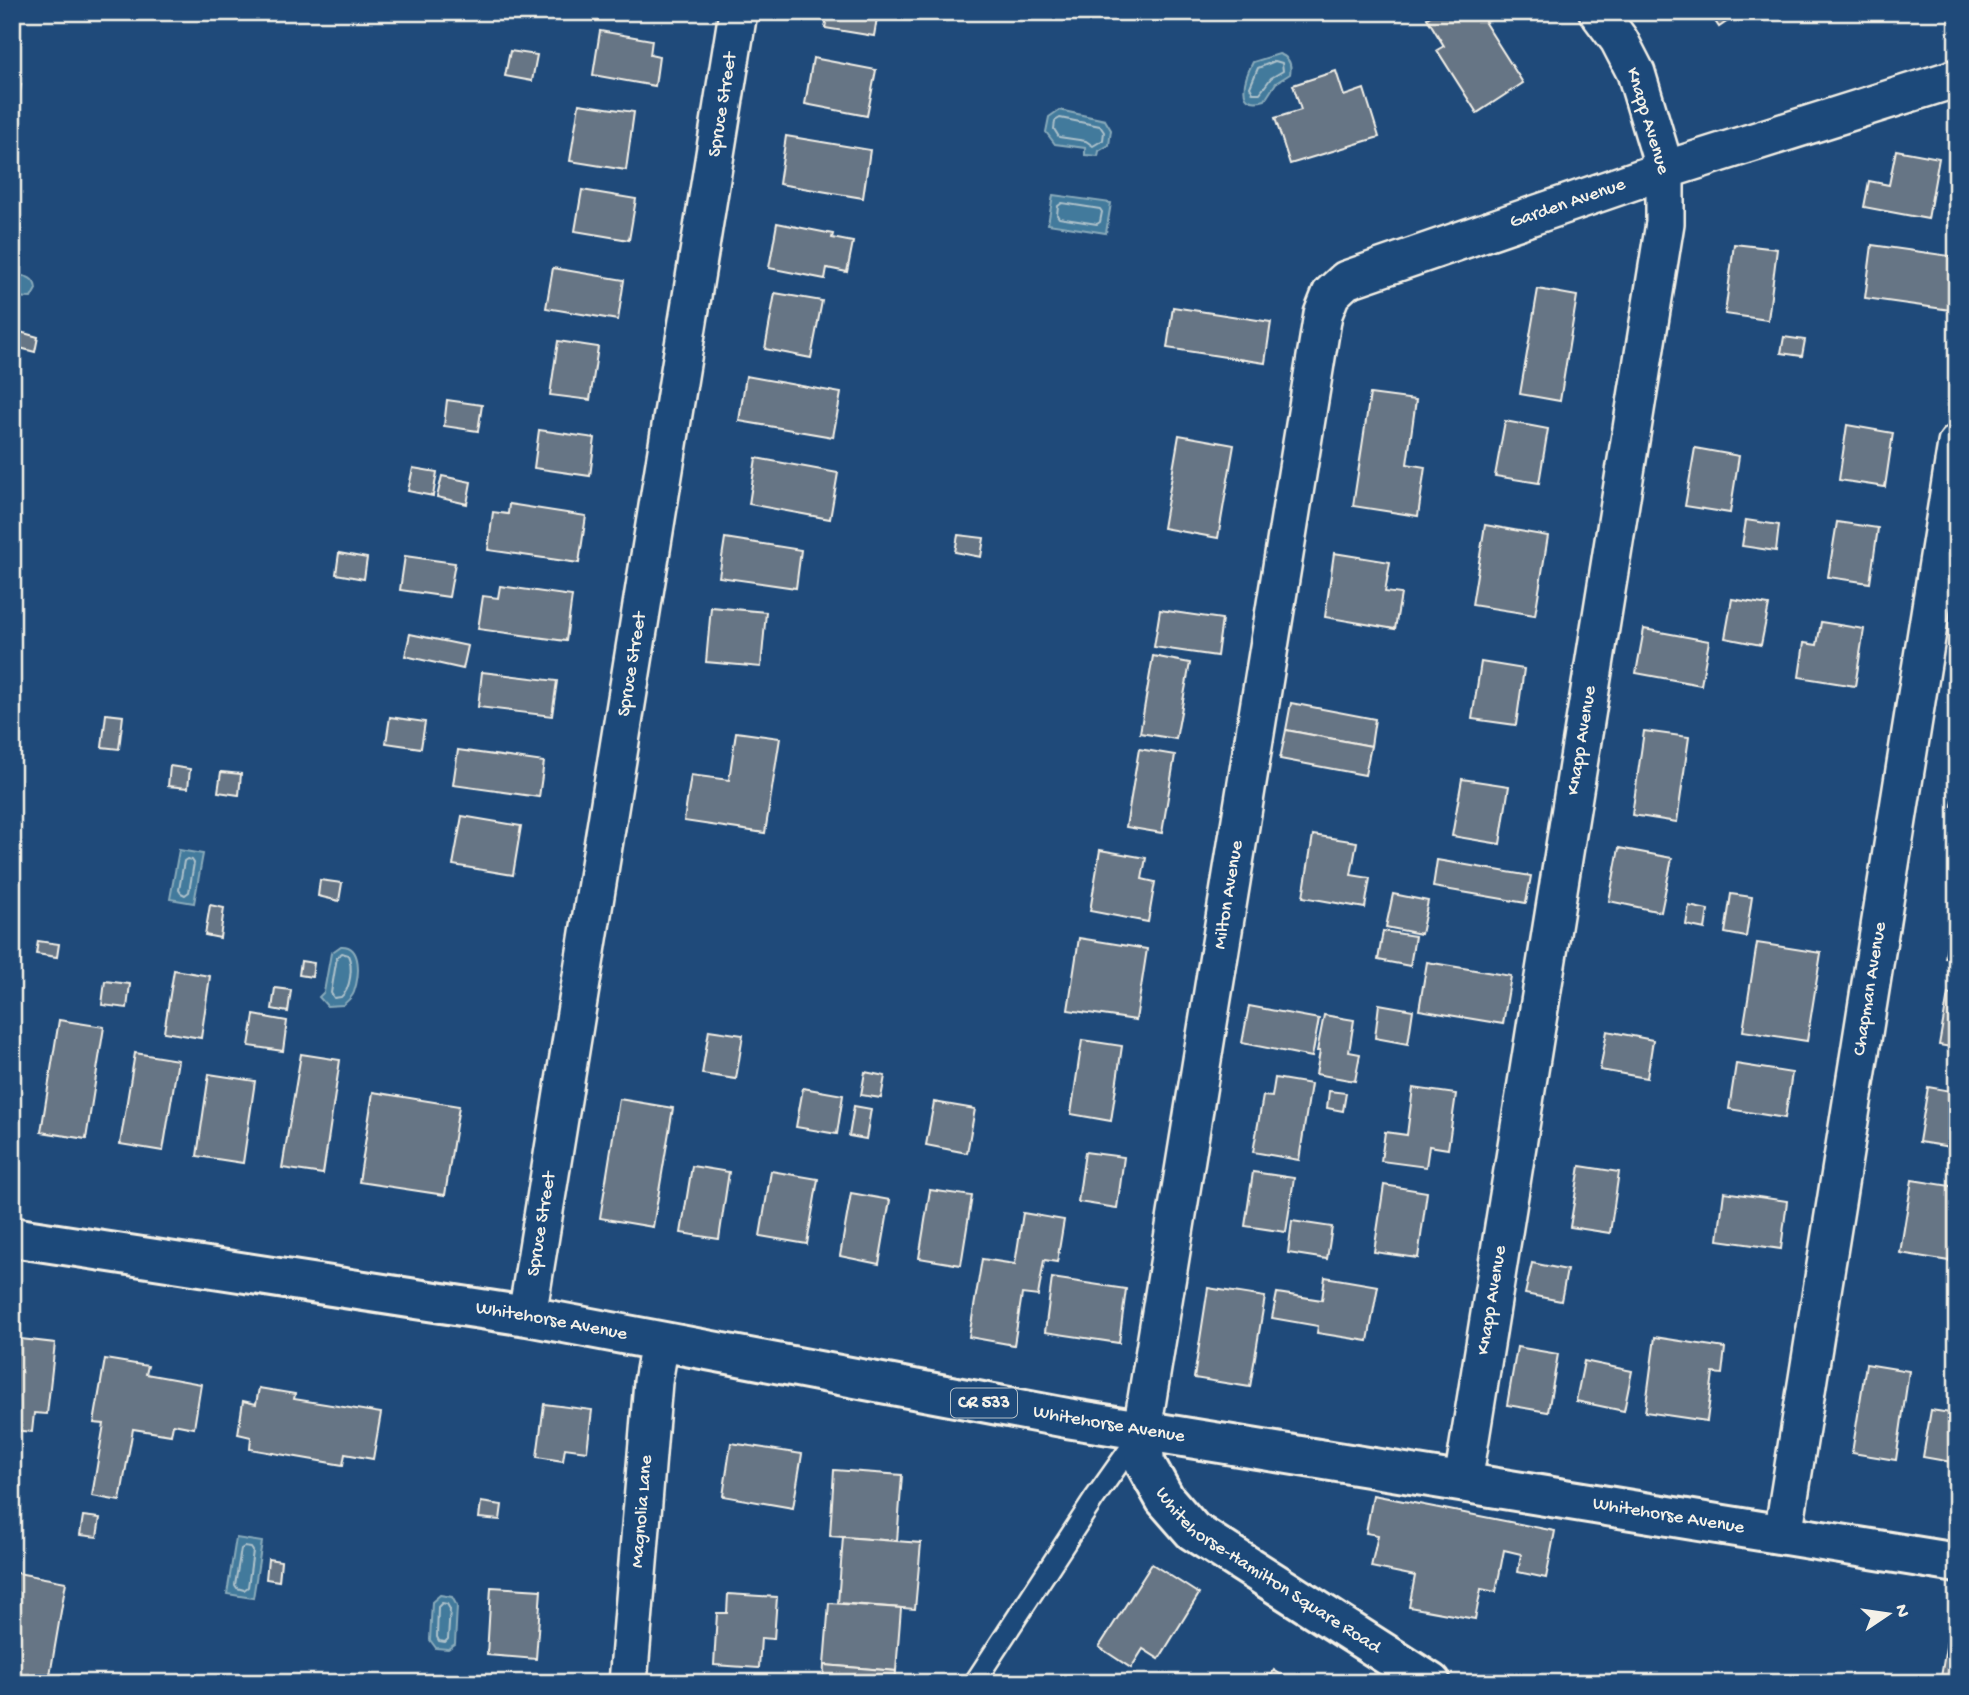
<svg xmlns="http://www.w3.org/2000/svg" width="1969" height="1695" font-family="'Gochi Hand',sans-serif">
<rect width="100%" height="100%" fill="#1f4a7a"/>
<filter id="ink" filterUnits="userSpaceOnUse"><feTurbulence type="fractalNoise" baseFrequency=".0143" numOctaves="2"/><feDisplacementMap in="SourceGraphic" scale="14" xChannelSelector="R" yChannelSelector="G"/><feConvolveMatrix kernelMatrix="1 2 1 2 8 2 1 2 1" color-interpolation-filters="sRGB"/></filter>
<g filter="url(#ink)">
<g fill="#427a9c" stroke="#89aaba" stroke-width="2">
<path d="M 1279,54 C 1289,57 1292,64 1290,74 L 1276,83 L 1265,100 C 1234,109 1245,77 1253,62 Z"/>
<polygon points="1059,110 1105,120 1111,130 1109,145 1099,151 1098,156 1085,155 1085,148 1055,144 1046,132 1049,117"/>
<polygon points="1053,195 1111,203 1106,233 1048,224"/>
<path d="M 12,274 C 24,276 35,276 36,289 L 31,298 L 12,297 Z"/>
<polygon points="179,850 203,854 194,903 170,899"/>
<path d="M 341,946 C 363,945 359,977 354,992 C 352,998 347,1001 343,1005 L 327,1006 L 319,997 L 324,992 L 331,953 Z"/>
<polygon points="236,1538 262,1542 253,1598 227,1594"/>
<polygon points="440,1595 452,1597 457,1606 455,1644 448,1649 436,1648 430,1640 432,1602"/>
</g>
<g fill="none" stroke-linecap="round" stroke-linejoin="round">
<g stroke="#adc1ca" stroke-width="2">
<polygon points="1275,61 1282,63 1283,71 1271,78 1260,93 1253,93 1250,87 1258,68"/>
<polygon points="1060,118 1100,126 1104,132 1103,140 1093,146 1086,141 1059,137 1054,129 1055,121"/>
<polygon points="1062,203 1100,209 1102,212 1100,222 1097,224 1059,218 1057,215 1058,206"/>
<polygon points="187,859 192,860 194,863 189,892 185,895 181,893 179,890 184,861"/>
<path d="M 342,953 L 348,955 C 353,966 351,989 341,997 L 334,998 L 331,993 L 337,957 Z"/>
<polygon points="244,1547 251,1548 253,1551 248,1587 244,1590 237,1588 235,1585 241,1549"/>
<polygon points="442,1603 447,1604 450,1609 448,1639 445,1642 439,1641 437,1637 438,1607"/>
</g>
</g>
<g fill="#667485" stroke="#f4f1e8" stroke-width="2">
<polygon points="828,12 878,12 874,36 825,28"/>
<polygon points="1437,12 1488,12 1492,19 1485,23 1523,83 1477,113 1437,50 1444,46 1427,18"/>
<polygon points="1709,12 1741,12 1719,27"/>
<polygon points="600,31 652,40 650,55 659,57 655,86 593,75"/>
<polygon points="510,51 537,55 532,81 505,76"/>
<polygon points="813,58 876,70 867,116 805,104"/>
<polygon points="1336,71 1344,96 1364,89 1379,137 1290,164 1275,118 1301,110 1293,85"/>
<polygon points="12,83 21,84 18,107 12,106"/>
<polygon points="579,104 634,112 626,170 570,161"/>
<polygon points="786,136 870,150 863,198 779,184"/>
<polygon points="1896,150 1939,158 1928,219 1864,207 1869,181 1889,185"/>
<polygon points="582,190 636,199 629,240 575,231"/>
<polygon points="777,223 833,234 832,238 853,242 847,272 827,268 825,279 769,268"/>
<polygon points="1734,244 1777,249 1768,320 1725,314"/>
<polygon points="1872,245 1957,257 1951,310 1865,298"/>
<polygon points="553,268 624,280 618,320 546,308"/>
<polygon points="1538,289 1577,296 1560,401 1520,394"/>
<polygon points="775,293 822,301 811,358 765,349"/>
<polygon points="1173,307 1271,322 1265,363 1167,348"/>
<polygon points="20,332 38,337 35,352 16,347"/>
<polygon points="1784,337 1805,340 1802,356 1781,353"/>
<polygon points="558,341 598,347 590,400 550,395"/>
<polygon points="746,376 841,393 833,437 739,421"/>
<polygon points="1370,394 1416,400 1407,464 1425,467 1418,516 1353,506"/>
<polygon points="447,400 482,405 478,431 444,426"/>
<polygon points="1505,421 1548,429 1539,483 1495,476"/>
<polygon points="1847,425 1893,433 1885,487 1839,480"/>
<polygon points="539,430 595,438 590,476 534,468"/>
<polygon points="1179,435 1234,445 1218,538 1163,528"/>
<polygon points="1695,448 1739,456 1730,513 1685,506"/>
<polygon points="756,458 838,473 830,519 749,504"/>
<polygon points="413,468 437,472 433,496 408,491"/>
<polygon points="442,476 471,482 467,504 437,497"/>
<polygon points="509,504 586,516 579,563 488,550 493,512 508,514"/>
<polygon points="1746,520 1779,525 1776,551 1742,546"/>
<polygon points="1837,522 1878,528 1870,583 1828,577"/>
<polygon points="1485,525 1548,536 1535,615 1472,605"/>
<polygon points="958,535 984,538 981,557 955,552"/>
<polygon points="725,538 801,550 796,588 719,577"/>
<polygon points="339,553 367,558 364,579 336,574"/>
<polygon points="1334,553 1390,562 1385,592 1401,594 1395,629 1325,617"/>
<polygon points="405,556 455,563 449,597 400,590"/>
<polygon points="500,586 572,596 566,641 478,629 483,596 498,598"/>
<polygon points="1732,599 1769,605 1761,645 1725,638"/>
<polygon points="711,607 766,612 761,667 706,662"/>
<polygon points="1160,610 1222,619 1217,656 1154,647"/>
<polygon points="1821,622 1864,629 1855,686 1799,677 1804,643 1817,645"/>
<polygon points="1644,629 1709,641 1701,685 1636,673"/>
<polygon points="410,634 468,646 463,669 405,656"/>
<polygon points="1153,656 1190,663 1176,739 1140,733"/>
<polygon points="1481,662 1524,669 1516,725 1472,719"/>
<polygon points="482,672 557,681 552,716 478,707"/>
<polygon points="1291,703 1375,719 1371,746 1286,730"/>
<polygon points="106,714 123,716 119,749 102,747"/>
<polygon points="390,717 425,722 421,748 386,743"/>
<polygon points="1286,730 1371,746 1365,775 1280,759"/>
<polygon points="1644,731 1689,737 1677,822 1632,815"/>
<polygon points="736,732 780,738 765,833 684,821 691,775 729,780"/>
<polygon points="1139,749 1175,755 1162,833 1126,827"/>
<polygon points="458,750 544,762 539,797 453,785"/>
<polygon points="170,766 190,769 188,788 168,786"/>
<polygon points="221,772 241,774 239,795 218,792"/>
<polygon points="1957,777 1957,807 1952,806"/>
<polygon points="1462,779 1509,786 1500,844 1452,836"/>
<polygon points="462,816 521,826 513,875 453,865"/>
<polygon points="1313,835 1357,842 1351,875 1370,878 1365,908 1303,897"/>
<polygon points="1619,848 1672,858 1661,912 1609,901"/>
<polygon points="1100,850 1146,858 1142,879 1155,882 1148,922 1090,911"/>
<polygon points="1437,860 1531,876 1526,903 1433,887"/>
<polygon points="320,880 342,883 339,901 318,896"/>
<polygon points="1957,882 1957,959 1945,958"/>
<polygon points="1393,894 1428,901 1421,934 1386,927"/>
<polygon points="1731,894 1752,897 1746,937 1725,933"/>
<polygon points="210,905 224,908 220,938 205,935"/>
<polygon points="1689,906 1708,910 1705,929 1686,925"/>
<polygon points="1383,931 1415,936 1410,966 1378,960"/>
<polygon points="1079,938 1147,949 1136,1020 1068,1010"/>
<polygon points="38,941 59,944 57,957 36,954"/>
<polygon points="1757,943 1821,953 1807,1041 1743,1031"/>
<polygon points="301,961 314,963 312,977 299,975"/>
<polygon points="1427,962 1511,976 1503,1024 1419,1010"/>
<polygon points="174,970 210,976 201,1038 164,1032"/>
<polygon points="105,981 130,984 127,1008 102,1005"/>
<polygon points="275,988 291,990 288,1012 272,1009"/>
<polygon points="1948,994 1957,996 1957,1048 1939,1045"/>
<polygon points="1379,1004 1413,1010 1408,1044 1375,1038"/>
<polygon points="1249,1006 1319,1019 1312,1057 1242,1043"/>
<polygon points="254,1015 287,1021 283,1051 249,1046"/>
<polygon points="1324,1015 1354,1020 1349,1052 1360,1054 1355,1081 1316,1074 1320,1051 1317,1051"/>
<polygon points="59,1020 104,1027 86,1139 41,1132"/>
<polygon points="709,1030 743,1035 736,1079 702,1074"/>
<polygon points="1607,1031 1653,1040 1647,1078 1600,1070"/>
<polygon points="1082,1040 1122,1046 1111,1121 1071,1114"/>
<polygon points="12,1046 18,1047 12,1085"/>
<polygon points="135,1053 178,1060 163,1151 120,1144"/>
<polygon points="301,1054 340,1060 323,1174 282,1168"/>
<polygon points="1736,1064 1792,1073 1785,1118 1729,1109"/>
<polygon points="865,1072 885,1076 881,1098 861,1095"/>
<polygon points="209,1074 255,1081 243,1163 197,1156"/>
<polygon points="1275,1078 1311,1084 1299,1160 1253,1152 1263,1096 1272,1097"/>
<polygon points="1928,1087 1957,1092 1957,1148 1919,1142"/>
<polygon points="803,1088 843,1095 837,1134 796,1127"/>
<polygon points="1413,1088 1456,1094 1448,1149 1429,1146 1426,1167 1381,1161 1385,1132 1407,1135"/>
<polygon points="1329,1091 1346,1093 1343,1111 1327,1108"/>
<polygon points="373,1092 459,1106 445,1195 359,1182"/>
<polygon points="619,1099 673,1108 653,1227 600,1218"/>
<polygon points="934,1102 975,1109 967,1153 926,1145"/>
<polygon points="854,1106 871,1109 866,1139 849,1136"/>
<polygon points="1085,1152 1124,1157 1117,1208 1078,1202"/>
<polygon points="692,1166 729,1172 719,1239 681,1233"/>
<polygon points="1580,1166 1619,1172 1610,1233 1570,1227"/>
<polygon points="771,1171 818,1179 807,1244 760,1236"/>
<polygon points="1253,1172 1294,1178 1286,1232 1245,1226"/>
<polygon points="1912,1180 1957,1187 1957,1216 1949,1261 1900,1253"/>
<polygon points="1384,1185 1427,1192 1418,1258 1374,1252"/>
<polygon points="930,1190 972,1196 961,1265 919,1258"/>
<polygon points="1724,1192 1787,1201 1781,1249 1718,1240"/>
<polygon points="851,1193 890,1200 879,1264 840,1256"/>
<polygon points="1023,1213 1064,1220 1057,1262 1044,1260 1038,1296 1022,1294 1014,1345 969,1337 982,1259 1015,1264"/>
<polygon points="1292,1221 1332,1227 1327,1259 1288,1253"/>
<polygon points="1532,1263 1567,1270 1561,1301 1525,1294"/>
<polygon points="1325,1277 1378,1286 1368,1341 1317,1333 1318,1326 1272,1318 1277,1293 1322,1300"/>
<polygon points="1052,1278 1126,1289 1119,1343 1045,1332"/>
<polygon points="1208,1288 1265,1297 1250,1387 1194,1378"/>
<polygon points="1655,1337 1725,1348 1722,1374 1713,1373 1707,1421 1645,1412"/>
<polygon points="12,1338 55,1343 47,1414 34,1413 32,1432 12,1430"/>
<polygon points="1517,1347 1558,1354 1548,1412 1507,1405"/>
<polygon points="105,1359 148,1366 146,1374 201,1384 194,1428 173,1424 171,1435 133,1429 120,1501 92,1496 104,1424 94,1423"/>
<polygon points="1584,1361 1632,1371 1624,1411 1576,1401"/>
<polygon points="1866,1364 1909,1371 1896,1460 1852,1453"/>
<polygon points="259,1388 295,1394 294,1399 381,1413 373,1459 345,1454 343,1465 250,1449 251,1437 238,1434 243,1401 256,1404"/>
<polygon points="544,1404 592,1410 587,1451 565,1448 563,1461 537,1457"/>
<polygon points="1931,1410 1957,1414 1957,1463 1923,1457"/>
<polygon points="731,1443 802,1454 793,1508 723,1496"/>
<polygon points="834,1470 902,1475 897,1541 830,1536"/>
<polygon points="1373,1495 1555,1531 1546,1578 1518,1572 1521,1554 1504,1550 1496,1592 1481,1589 1475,1619 1409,1607 1415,1576 1371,1567 1378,1535 1366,1533"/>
<polygon points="481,1502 502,1505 500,1520 479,1518"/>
<polygon points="83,1516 100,1518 97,1537 80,1535"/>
<polygon points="843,1537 921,1543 915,1609 838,1603"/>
<polygon points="268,1559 281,1561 279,1581 266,1579"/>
<polygon points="1152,1564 1199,1594 1159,1659 1143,1649 1131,1668 1099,1647"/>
<polygon points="12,1572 66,1582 49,1681 12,1675"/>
<polygon points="491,1587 541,1590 536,1659 487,1655"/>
<polygon points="728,1594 777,1597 774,1639 761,1638 759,1668 714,1665 717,1613 727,1613"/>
<polygon points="829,1603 901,1608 896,1671 824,1665"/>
<polygon points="1951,1617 1957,1618 1957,1683 1940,1683"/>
<polygon points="824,1665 896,1671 895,1683 823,1683"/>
<polygon points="1274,1670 1293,1683 1266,1683"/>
</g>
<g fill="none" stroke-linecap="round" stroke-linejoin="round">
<g stroke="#f4f1e8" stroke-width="24">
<polyline id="service" points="974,1683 1094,1499 1140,1434"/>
</g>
<g stroke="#f4f1e8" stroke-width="42">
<g id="minor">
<path id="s1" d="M 527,1316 L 738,12"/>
<path id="s2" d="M 1142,1430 L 1323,314 L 1331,294 L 1346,280 L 1665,170 L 1957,78"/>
<path id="s3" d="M 1463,1482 L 1665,223 L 1665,170 L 1636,73 L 1619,40 L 1598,12"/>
<path id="s4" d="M 1783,1535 L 1957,444"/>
<path id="s5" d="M 628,1683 L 653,1382 L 660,1342"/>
</g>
</g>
<g stroke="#f4f1e8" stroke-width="44">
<g id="tertiary">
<path id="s6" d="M 1142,1430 L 1145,1463 L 1165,1499 L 1193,1531 L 1431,1683"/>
</g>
</g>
<g stroke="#f4f1e8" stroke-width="44">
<g id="primary">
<path id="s7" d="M 12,1237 L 527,1316 L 1067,1418 L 1957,1563"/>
</g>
</g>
<use href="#service" stroke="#1f4a7a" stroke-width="19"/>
<use href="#minor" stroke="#1f4a7a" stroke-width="37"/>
<use href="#tertiary" stroke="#1f4a7a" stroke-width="38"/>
<use href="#primary" stroke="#1f4a7a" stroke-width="38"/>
</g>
</g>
<g text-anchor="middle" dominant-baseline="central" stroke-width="5" stroke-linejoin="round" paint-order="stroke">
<rect fill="#1f4a7a" stroke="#b4bfc7" stroke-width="2" x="951" y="1388.5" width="66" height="29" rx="5"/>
<g font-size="18" font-weight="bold" fill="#f4f1e8">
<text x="984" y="1403">CR 533</text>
</g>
<g font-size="19" fill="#f4f1e8" stroke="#1f4a7a">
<text stroke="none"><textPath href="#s1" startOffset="1227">Spruce Street</textPath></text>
<text transform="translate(1647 121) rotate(73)">Knapp Avenue</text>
<text stroke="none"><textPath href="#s2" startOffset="1407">Garden Avenue</textPath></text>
<text stroke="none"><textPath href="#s1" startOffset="660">Spruce Street</textPath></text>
<text stroke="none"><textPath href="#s3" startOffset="751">Knapp Avenue</textPath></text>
<text stroke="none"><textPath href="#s2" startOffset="542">Milton Avenue</textPath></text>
<text stroke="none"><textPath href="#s4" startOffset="553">Chapman Avenue</textPath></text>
<text stroke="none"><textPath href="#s1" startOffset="93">Spruce Street</textPath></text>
<text stroke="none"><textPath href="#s3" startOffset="184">Knapp Avenue</textPath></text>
<text stroke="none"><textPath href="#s7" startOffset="546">Whitehorse Avenue</textPath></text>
<text stroke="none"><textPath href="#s7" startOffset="1113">Whitehorse Avenue</textPath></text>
<text stroke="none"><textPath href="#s5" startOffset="172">Magnolia Lane</textPath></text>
<text stroke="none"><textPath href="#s7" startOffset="1680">Whitehorse Avenue</textPath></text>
<text stroke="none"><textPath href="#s6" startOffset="200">Whitehorse-Hamilton Square Road</textPath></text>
</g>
</g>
<rect width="1969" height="1695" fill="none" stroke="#1f4a7a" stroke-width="42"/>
<rect x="21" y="21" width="1927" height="1653" fill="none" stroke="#f4f1e8" stroke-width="2.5" filter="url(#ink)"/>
<g transform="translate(1888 1614) rotate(77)" stroke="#1f4a7a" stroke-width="5" paint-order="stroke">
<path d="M0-5L12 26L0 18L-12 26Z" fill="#f4f1e8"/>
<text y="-10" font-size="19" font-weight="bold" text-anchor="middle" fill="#f4f1e8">N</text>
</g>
</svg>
